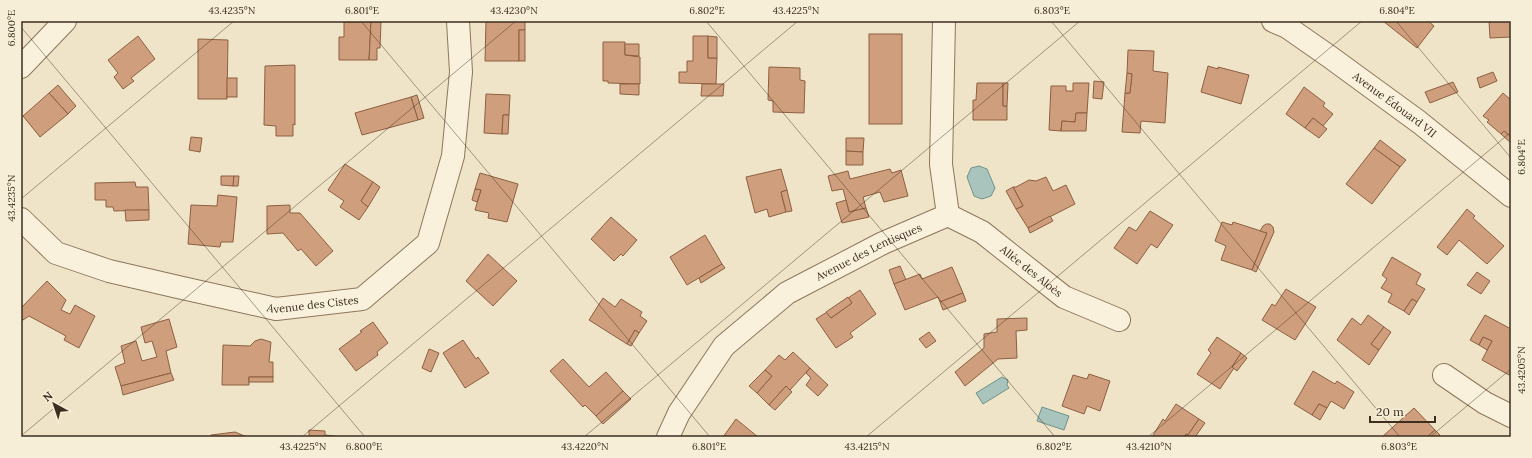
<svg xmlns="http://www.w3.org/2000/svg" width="1532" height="458" font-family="Lora,serif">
<rect width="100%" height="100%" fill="#f0e4c8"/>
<g fill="#a9c4bc" stroke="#6f938a">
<polygon points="979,166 987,169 995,188 991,196 982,199 974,196 967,177 971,168"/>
<polygon points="1002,377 1008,380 1007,385 1009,388 983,404 976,393"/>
<polygon points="1042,407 1069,416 1064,430 1037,421"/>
</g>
<g fill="#cf9f7d" stroke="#8d5f41">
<polygon points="486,21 525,21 525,30 519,30 519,61 485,61"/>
<polygon points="1383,21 1428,21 1434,26 1417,48"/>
<polygon points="1489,21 1511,21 1511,37 1490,38"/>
<polygon points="344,22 371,22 369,60 339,60 339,37 344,37"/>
<polygon points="371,22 381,22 380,48 377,48 377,60 369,60"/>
<rect x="519" y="30" width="6" height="31"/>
<rect x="869" y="34" width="33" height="90"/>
<polygon points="138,36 155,59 131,78 134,81 123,89 114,77 118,73 108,60"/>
<polygon points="693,36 708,36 708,58 717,58 716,84 679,83 679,72 687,72 687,61 693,61"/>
<polygon points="708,36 717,37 717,58 708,58"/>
<polygon points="198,39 228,40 227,99 198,99"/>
<polygon points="603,42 625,42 625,55 640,57 640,84 608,83 608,81 603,81"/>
<polygon points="625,44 639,44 639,56 625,55"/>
<polygon points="1128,50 1154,51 1153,71 1168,73 1165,123 1141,121 1140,133 1122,132 1125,93 1130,93 1132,74 1127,73"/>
<polygon points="295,65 295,125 293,124 293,136 276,136 276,126 264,125 265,66"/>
<polygon points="1208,66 1218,69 1218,67 1249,75 1241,104 1201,92"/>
<polygon points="769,67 800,68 800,80 805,81 804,113 773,112 773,101 768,100"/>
<polygon points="1493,72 1497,81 1480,88 1477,78"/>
<polygon points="1127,73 1132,74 1130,93 1125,93"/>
<rect x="227" y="78" width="10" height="19"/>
<polygon points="1094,81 1104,82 1102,99 1093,98"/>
<polygon points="1453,82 1458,92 1430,103 1425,92"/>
<polygon points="977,83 1003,83 1003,106 1007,106 1007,120 973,120 973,100 976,100"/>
<polygon points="1003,83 1008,83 1007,106 1003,106"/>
<polygon points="1073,83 1089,83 1087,113 1076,113 1075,122 1062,121 1061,131 1049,130 1051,86 1066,86 1066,91 1073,91"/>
<polygon points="620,84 639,84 639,95 620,94"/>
<polygon points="702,84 724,84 723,96 701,96"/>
<polygon points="58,85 76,106 68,114 49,93"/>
<polygon points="1304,87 1325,103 1323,106 1333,114 1323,126 1313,118 1305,128 1286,114"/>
<polygon points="49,93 68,114 40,137 23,116"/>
<polygon points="1503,93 1511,100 1511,137 1504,131 1501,134 1487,122 1489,120 1483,116"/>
<polygon points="486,94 510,95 509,115 503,115 502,134 484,133"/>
<polygon points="417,95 424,118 418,120 411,97"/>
<polygon points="411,97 418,120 362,135 355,113"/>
<polygon points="1076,113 1087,113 1086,131 1061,131 1062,121 1075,122"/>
<polygon points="503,115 509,115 508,134 502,134"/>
<polygon points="1313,118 1327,129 1319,138 1305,128"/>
<polygon points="1504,131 1511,137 1511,143 1501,134"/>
<polygon points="191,137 202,138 200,152 189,150"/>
<polygon points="846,138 864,138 863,152 846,151"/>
<polygon points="1380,140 1406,160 1400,167 1374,148"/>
<polygon points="1374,148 1400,167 1372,204 1346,184"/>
<polygon points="846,151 863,152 863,165 846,165"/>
<polygon points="345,164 373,182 361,201 368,207 359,220 340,207 344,201 328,190"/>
<polygon points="781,169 787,190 781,192 786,212 769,217 767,209 755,213 746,177"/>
<polygon points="890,169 892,173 901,170 908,196 884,202 880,192 863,197 866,208 849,212 843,189 832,191 828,176 848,171 850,179"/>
<polygon points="480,173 518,184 507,222 488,218 489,213 475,210 481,190 475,189"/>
<polygon points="221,176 234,176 233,186 221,185"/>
<polygon points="234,176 239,176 238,186 233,186"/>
<polygon points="1046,177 1053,191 1066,185 1075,204 1028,228 1016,209 1023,206 1013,187 1016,187 1029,180 1036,181"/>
<polygon points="135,182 136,187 148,187 149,210 114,211 113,207 106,207 106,200 95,200 95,183"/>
<polygon points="373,182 380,187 368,207 361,201"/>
<polygon points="1013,187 1023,206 1016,209 1006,191"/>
<polygon points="475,189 481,190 477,202 472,200"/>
<polygon points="787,190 792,211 786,212 781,192"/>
<polygon points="218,195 237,197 233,242 221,242 220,247 188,244 191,205 217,206"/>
<polygon points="846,200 849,212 866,208 869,217 842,223 836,203"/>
<polygon points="290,205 290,213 300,213 333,251 316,266 301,249 298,251 283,233 267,234 267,206"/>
<polygon points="1467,209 1475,216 1473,218 1504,246 1487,264 1459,240 1447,255 1437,247"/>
<polygon points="125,210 149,210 149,220 126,221"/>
<polygon points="1150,211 1173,225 1157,248 1151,244 1137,264 1114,248 1129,227 1136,231"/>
<polygon points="1050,216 1053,221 1030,233 1028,228"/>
<polygon points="611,217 637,240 623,256 621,254 614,261 591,239"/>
<polygon points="1222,222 1232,225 1233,222 1267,233 1252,270 1221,260 1226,246 1215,241"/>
<polygon points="1266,224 1270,224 1273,227 1274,232 1256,272 1252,270 1267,233 1260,231 1263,226"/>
<polygon points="705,235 722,264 687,285 670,257"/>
<polygon points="488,254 517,281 493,306 466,281"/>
<polygon points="1392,257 1421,274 1416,284 1425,289 1417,302 1412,299 1404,311 1388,302 1392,294 1381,288 1387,279 1382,275"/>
<polygon points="722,264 725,268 701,283 699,278"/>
<polygon points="900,266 906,280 894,284 889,270"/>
<polygon points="952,267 963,293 940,302 938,297 905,310 894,284 920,274 922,279"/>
<polygon points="1477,272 1490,281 1481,294 1467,285"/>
<polygon points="47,281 66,300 61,310 70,314 75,305 95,316 79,348 64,340 66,336 29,316 23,320 21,318 21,308"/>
<polygon points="1286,289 1316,307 1295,340 1262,320 1272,304 1275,306"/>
<polygon points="860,290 876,314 850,333 853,337 836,348 816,319 827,312 831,318 852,303 848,298"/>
<polygon points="963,293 966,301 943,310 940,302"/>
<polygon points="848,297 852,303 831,318 826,312"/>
<polygon points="603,298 615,307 621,299 642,312 640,316 647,321 639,333 635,330 627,344 589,320"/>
<polygon points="1412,299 1417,302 1409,315 1404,311"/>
<polygon points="1368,315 1384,327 1371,344 1379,350 1369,365 1337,340 1352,318 1361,325"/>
<polygon points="1485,315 1511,329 1511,372 1509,375 1482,360 1492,341 1483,337 1479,345 1470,340"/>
<polygon points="1027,318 1027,330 1016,331 1017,358 998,359 965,386 955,372 984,348 984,334 997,332 997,319"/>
<polygon points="169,319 177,347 166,351 171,373 121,386 115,367 125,363 121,346 136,341 142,361 157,357 152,341 145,343 141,327"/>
<polygon points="373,322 388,343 377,352 378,355 356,371 339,349 362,332 360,331"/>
<polygon points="1384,327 1391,332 1379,350 1371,344"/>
<polygon points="635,330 639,333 631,346 627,344"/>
<polygon points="929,332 936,341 926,348 919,339"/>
<polygon points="1217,337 1241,353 1232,367 1234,368 1220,389 1197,374 1211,353 1208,350"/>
<polygon points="1483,337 1492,341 1487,350 1479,345"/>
<polygon points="261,339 271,342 269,362 273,362 273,377 249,377 249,385 222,385 223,345 250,346 255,341"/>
<polygon points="463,340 476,359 478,357 489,373 465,388 443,353"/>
<polygon points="429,349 439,353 431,372 422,368"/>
<polygon points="793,352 810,368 790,390 786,386 769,405 757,393 772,376 765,370 779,355 785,360"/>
<polygon points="1241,353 1247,358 1237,371 1232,367"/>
<polygon points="563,359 589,387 606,372 623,391 596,416 585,405 583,407 550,371"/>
<polygon points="810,368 828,385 818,396 806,385 811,378 806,373"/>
<polygon points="765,370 772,376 757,393 749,386"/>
<polygon points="1313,371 1335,384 1337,381 1354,392 1344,409 1331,401 1327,408 1319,404 1312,415 1294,404"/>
<polygon points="171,373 174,380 123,395 121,386"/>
<polygon points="1089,374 1110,381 1100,411 1087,406 1084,414 1062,406 1073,375 1087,379"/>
<rect x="249" y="377" width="24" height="5"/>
<polygon points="786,386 792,392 775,410 769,405"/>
<polygon points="623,391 631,399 603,424 596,416"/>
<polygon points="1176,404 1199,419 1188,435 1186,434 1184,437 1152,437 1163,419 1165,421"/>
<polygon points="1319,404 1327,408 1320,420 1312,415"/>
<polygon points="1414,408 1435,430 1427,437 1382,437"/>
<polygon points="736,419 758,437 723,437"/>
<polygon points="1199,419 1205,423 1195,437 1184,437 1186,434 1188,435"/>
<polygon points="309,430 325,431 325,435 343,437 309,437"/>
<polygon points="1435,430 1440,435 1438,437 1427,437"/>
<polygon points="235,432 247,437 209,437 211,435"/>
</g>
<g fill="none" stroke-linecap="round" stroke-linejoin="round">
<g stroke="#8d765c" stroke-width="24">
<g id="minor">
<path id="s1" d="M 1273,21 L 1287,27 L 1330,57 L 1419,122 L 1511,196"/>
<polyline points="21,67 65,21"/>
<path id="s2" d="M 948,215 L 982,232 L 1064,297 L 1119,320"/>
<path id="s3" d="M 21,219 L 56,253 L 109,271 L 178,287 L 276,309 L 362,299 L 428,243 L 453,156 L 461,72 L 458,21"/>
<polyline points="1444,375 1485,403 1511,416"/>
<path id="s4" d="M 668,437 L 679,413 L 724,346 L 787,293 L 883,243 L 948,215 L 941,164 L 944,21"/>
</g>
</g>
<use href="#minor" stroke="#faf1dc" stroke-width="22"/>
</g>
<path fill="none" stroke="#3d2e20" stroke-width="1" stroke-opacity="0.45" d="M 361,21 L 710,437M 706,21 L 1055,437M 1051,21 L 1400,437M 1396,21 L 1511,158M 21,27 L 365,437M 21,199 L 234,21M 21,436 L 516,21M 302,437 L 798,21M 584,437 L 1080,21M 866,437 L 1362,21M 1148,437 L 1511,132M 1430,437 L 1511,369"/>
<g text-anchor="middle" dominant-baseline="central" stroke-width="4" stroke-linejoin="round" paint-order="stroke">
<g font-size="11" fill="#3d2e20" stroke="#f7eed8">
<text stroke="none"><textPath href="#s1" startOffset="148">Avenue Édouard VII</textPath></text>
<text stroke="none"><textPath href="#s4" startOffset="281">Avenue des Lentisques</textPath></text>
<text stroke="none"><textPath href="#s2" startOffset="101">Allée des Aloès</textPath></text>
<text stroke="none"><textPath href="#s3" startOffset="313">Avenue des Cistes</textPath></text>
</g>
</g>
<rect width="1532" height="458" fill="none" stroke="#f7eed8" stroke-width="44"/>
<g transform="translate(54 404) rotate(320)" stroke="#f7eed8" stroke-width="3" paint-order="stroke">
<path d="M0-3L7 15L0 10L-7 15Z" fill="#3d2e20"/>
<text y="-6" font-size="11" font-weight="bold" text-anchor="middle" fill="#3d2e20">N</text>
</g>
<path d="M1370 416v6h65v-6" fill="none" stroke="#3d2e20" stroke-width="2"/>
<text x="1376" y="416" font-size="12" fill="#3d2e20" stroke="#f7eed8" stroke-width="3" paint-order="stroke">20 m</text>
<rect x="22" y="22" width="1488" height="414" fill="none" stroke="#3d2e20" stroke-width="1.5"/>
<g font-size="10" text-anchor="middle" fill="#3d2e20">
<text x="232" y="14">43.4235°N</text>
<text x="362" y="14">6.801°E</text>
<text x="514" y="14">43.4230°N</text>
<text x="707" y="14">6.802°E</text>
<text x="796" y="14">43.4225°N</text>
<text x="1052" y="14">6.803°E</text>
<text x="1397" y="14">6.804°E</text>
<text transform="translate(11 28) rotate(-90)" y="4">6.800°E</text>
<text transform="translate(1521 157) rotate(-90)" y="4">6.804°E</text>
<text transform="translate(11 198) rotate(-90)" y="4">43.4235°N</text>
<text transform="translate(1521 370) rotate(-90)" y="4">43.4205°N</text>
<text x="303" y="450">43.4225°N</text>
<text x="364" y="450">6.800°E</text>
<text x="585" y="450">43.4220°N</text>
<text x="709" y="450">6.801°E</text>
<text x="867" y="450">43.4215°N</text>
<text x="1054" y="450">6.802°E</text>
<text x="1149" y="450">43.4210°N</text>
<text x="1399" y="450">6.803°E</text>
</g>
</svg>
